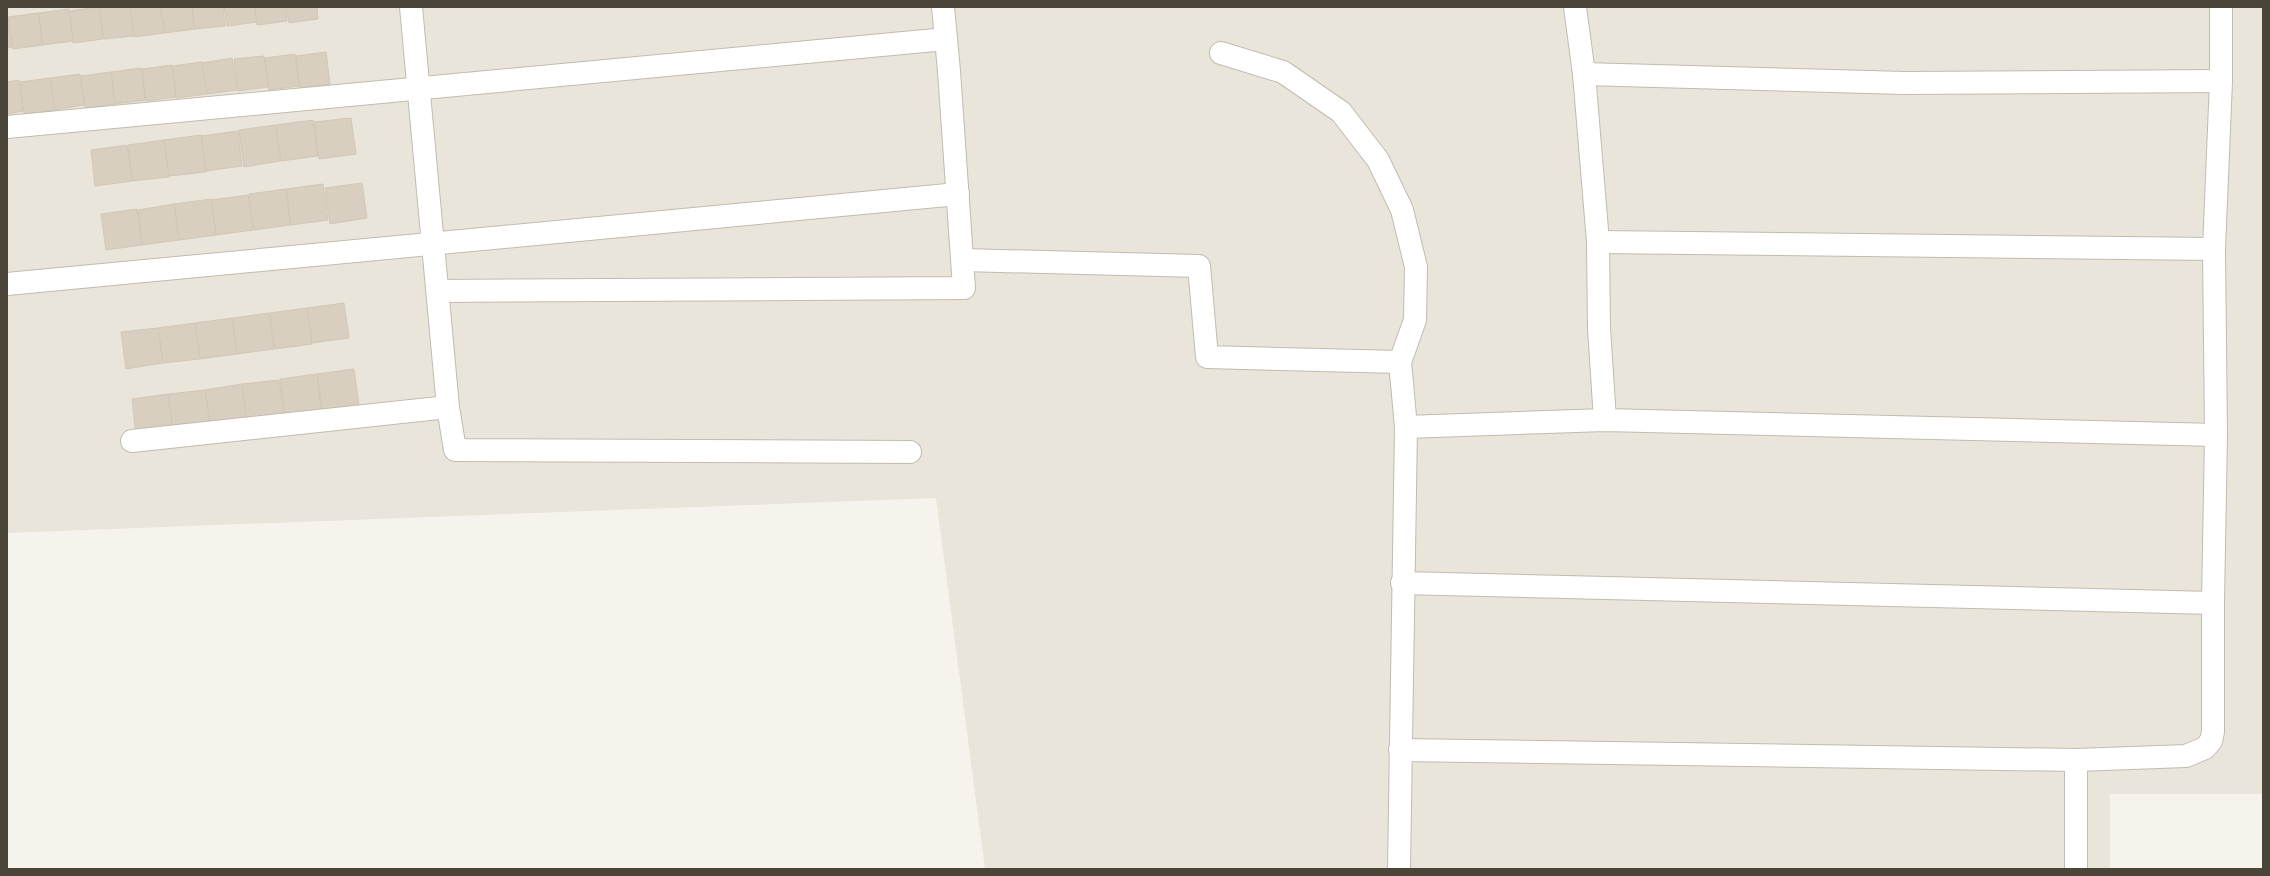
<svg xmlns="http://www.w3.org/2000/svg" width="2270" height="876" font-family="'Fira Sans',sans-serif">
<rect width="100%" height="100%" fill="#f6f3ec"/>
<polygon fill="#eae5da" points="7,7 2263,7 2263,794 2110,794 2110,869 985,869 936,498 7,533"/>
<g fill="#d8cfc1" stroke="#d3c7b4">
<polygon points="99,7 103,39 73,43 69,11"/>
<polygon points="130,7 160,7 164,33 134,37"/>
<polygon points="130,7 134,36 104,39 99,8"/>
<polygon points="161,7 192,7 195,29 165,33"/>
<polygon points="192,7 223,7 225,26 195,29"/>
<polygon points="224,7 255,7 257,22 227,26"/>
<polygon points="255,7 285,7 287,21 257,25"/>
<polygon points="286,7 317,7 318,19 289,23"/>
<polygon points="69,9 73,41 43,45 38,13"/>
<polygon points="38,13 43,45 13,49 8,17"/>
<polygon points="7,16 12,47 7,48"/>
<polygon points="326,52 330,84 300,88 296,56"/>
<polygon points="295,54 299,86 269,90 265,58"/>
<polygon points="264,56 268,87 238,91 234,59"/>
<polygon points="232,58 237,90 207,94 202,63"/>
<polygon points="202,62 207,94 176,98 172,66"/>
<polygon points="172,65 176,97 146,101 142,69"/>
<polygon points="141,68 145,100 115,104 111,72"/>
<polygon points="111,72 115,104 85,108 81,76"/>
<polygon points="80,74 84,105 55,110 50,78"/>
<polygon points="50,78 55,110 24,114 20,82"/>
<polygon points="19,80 23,111 7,114 7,82"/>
<polygon points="351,118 356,154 319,159 314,122"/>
<polygon points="313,120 318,156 281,161 276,125"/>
<polygon points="275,125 280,161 244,167 239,130"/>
<polygon points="238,131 242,166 206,171 201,136"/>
<polygon points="201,135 206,172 169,176 164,140"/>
<polygon points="164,140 169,177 132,181 128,145"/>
<polygon points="127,145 132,181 95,186 91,150"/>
<polygon points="362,183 367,218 330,224 325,188"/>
<polygon points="323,184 328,220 291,225 286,189"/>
<polygon points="286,189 290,225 254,230 249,194"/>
<polygon points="248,195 253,230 216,235 211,200"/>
<polygon points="211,199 216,235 179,240 174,204"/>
<polygon points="174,204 179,240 142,245 138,210"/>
<polygon points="137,209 142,245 106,250 101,214"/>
<polygon points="344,303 349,338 312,343 307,308"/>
<polygon points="307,308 312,344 275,349 270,313"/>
<polygon points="269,313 274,349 237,354 233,318"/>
<polygon points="232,318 237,354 200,359 195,323"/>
<polygon points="195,323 200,359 163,363 158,328"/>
<polygon points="158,328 163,363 126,369 121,332"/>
<polygon points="354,369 359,405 322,410 317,374"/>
<polygon points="317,374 321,410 285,415 280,379"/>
<polygon points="279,380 284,415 247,421 242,384"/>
<polygon points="242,384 246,420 210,425 205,390"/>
<polygon points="205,390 210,425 173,430 168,394"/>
<polygon points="168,394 173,431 136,435 132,399"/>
</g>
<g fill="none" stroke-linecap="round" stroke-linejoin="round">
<g stroke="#c2bbae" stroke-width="24">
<g id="minor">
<polyline points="1575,7 1584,74 1598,242 1599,328 1605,420"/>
<polyline points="1221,53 1283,72 1341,112 1378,160 1402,210 1416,267 1415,320 1400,362 1406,427 1399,869"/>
<polyline points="1584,74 1904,83 2221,81"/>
<polyline points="7,127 946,39"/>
<polyline points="1598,242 2214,249"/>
<polyline points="963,260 1199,266 1207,357 1400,362"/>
<polyline points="7,284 958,194"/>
<polyline points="438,291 964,288 949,71 943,7"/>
<polyline points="448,407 455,450 910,452"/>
<polyline points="1406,427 1605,420 2216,435"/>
<polyline points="132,441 448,407 411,7"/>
<polyline points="1402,583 2213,603"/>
<polyline points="1400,750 2076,760 2186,756 2205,748 2211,741 2213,732 2213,603 2216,435 2214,249 2221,81 2221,7"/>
<polyline points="2076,869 2076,760"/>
</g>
</g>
<use href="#minor" stroke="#fff" stroke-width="22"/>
</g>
<rect width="2270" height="876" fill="none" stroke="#4b4439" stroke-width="16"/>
</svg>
